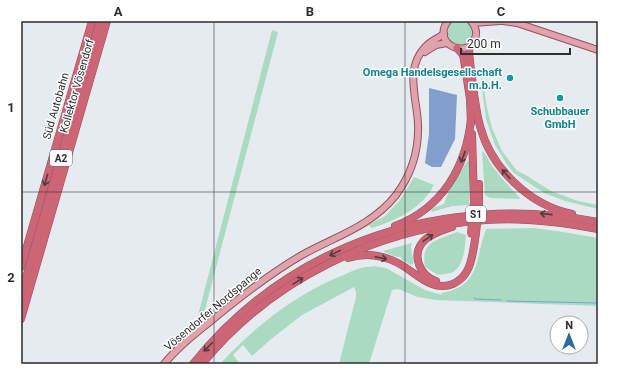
<svg xmlns="http://www.w3.org/2000/svg" width="619" height="385" font-family="Roboto,sans-serif">
<rect width="100%" height="100%" fill="#e6ebef"/>
<g fill="#aadac2">
<circle cx="460" cy="33" r="13"/>
<polygon points="272,30 278,32 202,321 195,327"/>
<polygon points="482,76 487,108 492,128 502,151 517,171 524,174 551,191 578,201 598,205 598,209 565,201 544,193 514,173 508,166 495,145 489,128 486,119 481,82"/>
<path d="M 482,151 C 487,154 489,162 493,167 C 501,178 511,188 521,199 L 490,198 L 485,195 Z"/>
<polygon points="468,160 470,165 469,205 452,206 432,212 431,209 444,204 450,188"/>
<path d="M 414,177 L 434,185 C 432,187 431,191 429,193 C 416,211 392,222 372,228 L 368,225 L 385,216 L 400,200 Z"/>
<path d="M 533,228 L 557,231 L 598,238 L 598,306 L 436,300 L 418,297 L 398,289 L 392,290 L 369,364 L 339,364 L 356,297 L 356,292 L 354,287 L 302,315 L 270,340 L 252,356 L 243,345 L 233,355 L 240,364 L 220,364 C 255,326 297,293 346,274 C 355,270 363,266 372,267 L 373,266 L 386,268 L 425,290 L 442,295 L 441,293 C 481,287 475,258 486,229 Z"/>
<path d="M 457,232 L 466,235 C 465,247 464,268 451,273 C 447,274 442,274 438,275 L 425,267 C 420,241 438,240 457,232 Z"/>
<path d="M 412,243 C 409,251 415,258 413,264 L 411,265 L 401,259 L 401,257 C 395,257 388,254 383,251 Z"/>
</g>
<polygon fill="#819ecd" points="429,88 457,95 455,139 441,167 432,167 425,163 429,134"/>
<g fill="none" stroke-linecap="round" stroke-linejoin="round">
<g stroke="#819ecd" stroke-width="1">
<polyline points="474,298 476,299 501,300"/>
<polyline points="507,301 598,303"/>
</g>
<g stroke="#94515d" stroke-width="8">
<g id="major">
<path d="M 448,21 C 430,44 470,62 476,35 C 477,30 474,25 471,21"/>
<polyline points="503,21 517,23 598,50"/>
<polyline points="473,23 500,21"/>
<polyline points="425,52 436,45 447,43"/>
<path d="M 164,364 C 177,348 194,334 211,321 C 240,297 269,274 302,255 C 334,237 372,226 396,195 C 411,175 419,150 418,124 C 417,98 404,68 426,46 C 431,41 438,38 444,34"/>
</g>
</g>
<g stroke="#94515d" stroke-width="8">
<g id="highway">
<path d="M 470,45 L 469,53 C 472,77 474,103 480,126 C 491,168 529,205 572,214"/>
<polyline points="457,48 463,55 464,60 470,99 471,123"/>
<polyline points="472,134 474,202"/>
<polyline points="479,202 479,184"/>
<path d="M 395,226 C 442,208 466,168 471,119"/>
<path d="M 348,258 C 364,253 381,255 396,262 C 414,270 430,293 453,284 C 459,281 465,276 468,269 C 473,259 474,245 476,233"/>
<polyline points="21,267 92,21"/>
<path d="M 436,281 C 420,276 412,256 422,243 C 429,234 443,230 452,227"/>
<polyline points="21,295 100,21"/>
<polyline points="21,319 107,21"/>
<path d="M 193,364 C 291,242 446,192 598,222"/>
<path d="M 202,364 C 271,279 378,228 486,220 C 524,217 561,222 598,229"/>
</g>
</g>
<use href="#major" stroke="#e0a3ad" stroke-width="6"/>
<use href="#highway" stroke="#cc6576" stroke-width="7"/>
<g stroke="#94515d" stroke-width="8" stroke-linecap="butt">
<g id="highway-bridge">
<polyline points="476,233 479,202"/>
<polyline points="471,234 474,202"/>
</g>
</g>
<use href="#highway-bridge" stroke="#cc6576" stroke-width="7"/>
</g>
<defs><path id="oneway-shaft" d="M-6 0H5M1.5-3L5.5 0L1.5 3" fill="none" stroke-width="1.6" stroke-linecap="round" stroke-linejoin="round"/></defs>
<g stroke="#533b40">
<use href="#oneway-shaft" transform="translate(463 157) rotate(111)"/>
<use href="#oneway-shaft" transform="translate(506 174) rotate(-130)"/>
<use href="#oneway-shaft" transform="translate(46 180) rotate(106)"/>
<use href="#oneway-shaft" transform="translate(546 214) rotate(-174)"/>
<use href="#oneway-shaft" transform="translate(428 238) rotate(-35)"/>
<use href="#oneway-shaft" transform="translate(335 253) rotate(154)"/>
<use href="#oneway-shaft" transform="translate(381 258) rotate(12)"/>
<use href="#oneway-shaft" transform="translate(298 281) rotate(-32)"/>
<use href="#oneway-shaft" transform="translate(208 347) rotate(134)"/>
</g>
<path fill="none" stroke="#2b2d2e" stroke-width="1" stroke-opacity="0.55" d="M 214,21 L 214,364M 405,21 L 405,364M 21,192 L 598,192"/>
<g fill="#0f9aa8" stroke="#fff" stroke-width="1.5">
<circle cx="510" cy="78" r="4"/>
<circle cx="560" cy="98" r="4"/>
</g>
<g text-anchor="middle" dominant-baseline="central" stroke-width="3" stroke-linejoin="round" paint-order="stroke">
<g fill="#fff" stroke="#6b6c6d" stroke-width="1">
<rect x="50" y="150" width="22" height="16" rx="3"/>
<rect x="466" y="206" width="20" height="16" rx="3"/>
</g>
<g font-size="10" font-weight="bold" fill="#2b2d2e">
<text x="61" y="158">A2</text>
<text x="476" y="214">S1</text>
</g>
<g font-size="11" font-weight="bold" fill="#0d838f" stroke="#fff" text-anchor="end">
<text x="502" y="72">Omega Handelsgesellschaft<tspan x="502" dy="13">m.b.H.</tspan></text>
<text x="560" y="111" text-anchor="middle">Schubbauer<tspan x="560" dy="13">GmbH</tspan></text>
</g>
<g font-size="11" fill="#2b2d2e" stroke="#fff">
<text transform="translate(77 86) rotate(-74)">Kollektor Vösendorf</text>
<text transform="translate(56 106) rotate(-74)">Süd Autobahn</text>
<text transform="translate(213 309) rotate(-40)">Vösendorfer Nordspange</text>
</g>
</g>
<rect width="619" height="385" fill="none" stroke="#ffffff" stroke-width="44"/>
<g transform="translate(569 335)"><circle r="19" fill="#ffffff" stroke="#aaabab"/>
<path d="M0-3L7 15L0 10L-7 15Z" fill="#2b6aa1"/>
<text y="-6" font-size="11" font-weight="bold" text-anchor="middle" fill="#2b2d2e">N</text>
</g>
<path d="M461 48v6h109v-6" fill="none" stroke="#2b2d2e" stroke-width="2"/>
<text x="467" y="48" font-size="12" fill="#2b2d2e" stroke="#ffffff" stroke-width="3" paint-order="stroke">200 m</text>
<rect x="22" y="22" width="575" height="341" fill="none" stroke="#2b2d2e" stroke-width="1.5"/>
<g font-size="13" text-anchor="middle" font-weight="bold" fill="#2b2d2e">
<text x="118" y="16">A</text>
<text x="310" y="16">B</text>
<text x="501" y="16">C</text>
<text x="11" y="112">1</text>
<text x="11" y="282">2</text>
</g>
</svg>
